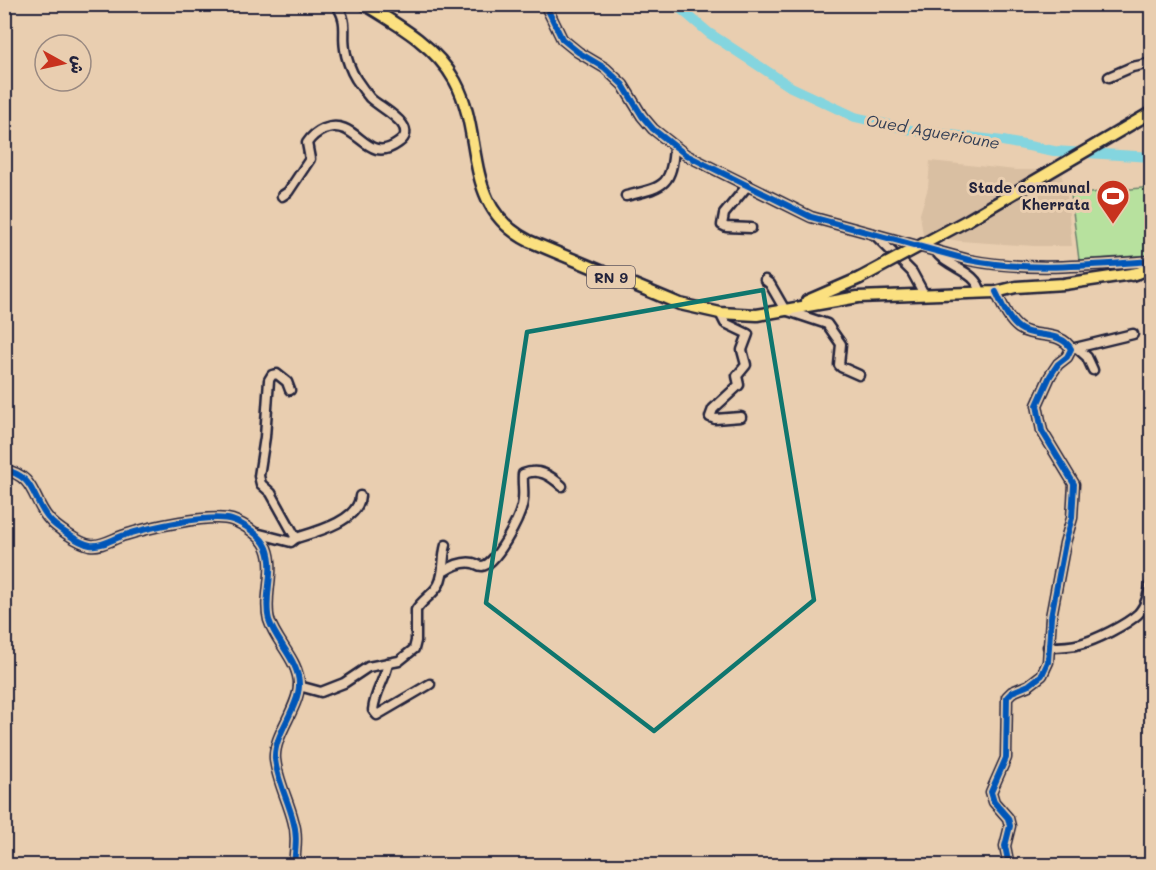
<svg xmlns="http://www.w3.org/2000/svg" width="1156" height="870" font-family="Mali,'Playpen Sans Arabic',sans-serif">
<rect width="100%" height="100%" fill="#e9ceb0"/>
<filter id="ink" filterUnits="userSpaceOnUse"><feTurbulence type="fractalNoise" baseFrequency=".0167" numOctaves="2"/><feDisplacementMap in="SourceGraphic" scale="12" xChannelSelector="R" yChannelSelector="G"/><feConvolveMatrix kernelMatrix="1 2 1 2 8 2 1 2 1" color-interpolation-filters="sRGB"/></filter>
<g filter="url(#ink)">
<polygon fill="#d9bfa2" points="930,161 1016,170 1060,170 1067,196 1072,246 1034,246 960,241 923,235 920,214 928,188"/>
<polygon fill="#b7e19e" stroke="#6c826c" stroke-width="1.5" points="1151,187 1151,255 1079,260 1071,195"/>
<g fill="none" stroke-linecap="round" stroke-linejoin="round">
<polyline stroke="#84d5df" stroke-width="10" points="675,4 709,33 791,87 855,117 916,131 1003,141 1054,151 1152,157"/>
<g stroke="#22223b" stroke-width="13">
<g id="minor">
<path d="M 545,4 L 562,39 L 578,52 L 605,68 L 623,85 L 642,116 L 653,129 L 686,155 L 811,217 L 969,260 C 1029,272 1091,265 1152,261"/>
<polyline points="1109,77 1132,67 1152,63"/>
<polyline points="748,185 724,214 722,225 726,227 751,228"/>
<path d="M 282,196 L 288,192 L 310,159 L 307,143 C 311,137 317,132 324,129 C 358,116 365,167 398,143 C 422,127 380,108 370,98 C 365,92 360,85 356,79 C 351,71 346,58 345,49 C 342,31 349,23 336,4"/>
<path d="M 626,196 C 663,187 672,187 674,146"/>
<polyline points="874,234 912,272 924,294"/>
<path d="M 935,250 C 947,269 976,269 981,293"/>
<polyline points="765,280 770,284 785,310 827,324 841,344 839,365 841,367 859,375"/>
<path d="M 996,292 C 1002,304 1008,320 1019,328 C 1034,339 1061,330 1071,349 L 1067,357 L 1058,364 L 1050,376 L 1037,405 L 1042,431 L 1074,484 L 1072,518 L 1065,543 L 1051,617 L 1048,662 L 1042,675 L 1029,685 L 1012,692 L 1007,697 L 1006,758 L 991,792 L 994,802 L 1008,818 L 1010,826 L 1005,846 L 1009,866"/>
<polyline points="720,313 725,323 748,334 742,350 746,365 737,376 739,385 713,409 710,417 715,419 741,417"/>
<polyline points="1077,348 1087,357 1093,370"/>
<polyline points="1071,349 1133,334"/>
<path d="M 4,470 C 35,475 32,499 48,518 C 55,527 79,543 90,545 C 102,547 114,538 125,535 C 147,528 211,513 232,520 C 244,524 262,536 267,548 C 276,570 263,597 269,620 C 276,642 300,662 299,686 C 298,709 273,736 275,759 C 277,780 288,800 293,820 C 298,835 295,851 294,866"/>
<polyline points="256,533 291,542 296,538 271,493 261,484 259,476 265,437 269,380 272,375 277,374 287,382 290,390"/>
<path d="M 296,538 C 316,532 359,521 360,496"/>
<path d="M 443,572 C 452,566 462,561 473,563 C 477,564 478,566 482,566 C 496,565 519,519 522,506 C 525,495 522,485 523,474 C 539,468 550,475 562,486"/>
<path d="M 1048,647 C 1059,647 1069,647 1080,644 C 1096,640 1126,625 1138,614 C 1147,605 1149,591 1152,579"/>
<path d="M 388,663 C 385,680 375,691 373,710 L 377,715 L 430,684"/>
<path d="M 299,686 L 321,692 L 344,683 L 368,667 L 399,661 L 414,649 L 416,641 L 416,610 C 422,600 434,594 439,584 C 445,572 442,558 446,545"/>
</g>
</g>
<g stroke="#22223b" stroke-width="15">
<g id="major">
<path d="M 364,4 C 397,24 436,46 455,81 C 485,136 461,207 529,241 L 680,304 L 720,313 L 757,315 L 858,297 L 996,292 L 1016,287 L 1064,284 L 1138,273"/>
<polyline points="1132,275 1152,268"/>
<polyline points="807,301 860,278"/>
</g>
</g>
<use href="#minor" stroke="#e9ceb0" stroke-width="8"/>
<use href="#major" stroke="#fbe080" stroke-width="10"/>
<g stroke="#22223b" stroke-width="15" stroke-linecap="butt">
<polyline id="major-bridge" points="860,278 968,220 1152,112"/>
</g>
<use href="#major-bridge" stroke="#fbe080" stroke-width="10"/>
<g stroke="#e9ceb0" stroke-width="10">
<g id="cycleway">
<path d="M 545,4 L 562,39 L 578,52 L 605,68 L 623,85 L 642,116 L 653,129 L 686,155 L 811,217 L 969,260 C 1029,272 1091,265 1152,261"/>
<path d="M 996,292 C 1002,304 1008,320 1019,328 C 1034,339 1061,330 1071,349 L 1067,357 L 1058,364 L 1050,376 L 1037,405 L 1042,431 L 1074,484 L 1072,518 L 1065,543 L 1051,617 L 1048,662 L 1042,675 L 1029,685 L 1012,692 L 1007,697 L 1006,758 L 991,792 L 994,802 L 1008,818 L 1010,826 L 1005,846 L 1009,866"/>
<path d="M 4,470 C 35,475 32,499 48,518 C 55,527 79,543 90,545 C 102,547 114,538 125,535 C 147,528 211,513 232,520 C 244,524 262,536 267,548 C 276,570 263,597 269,620 C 276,642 300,662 299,686 C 298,709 273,736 275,759 C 277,780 288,800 293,820 C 298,835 295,851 294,866"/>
</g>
</g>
<use href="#cycleway" stroke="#0057b8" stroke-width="6"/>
</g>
</g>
<path fill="none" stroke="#0f766e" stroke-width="4.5" stroke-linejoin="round" d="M 763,290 L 814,600 L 654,731 L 486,603 L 527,332 Z"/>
<defs>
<g id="stadium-pin" transform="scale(1.725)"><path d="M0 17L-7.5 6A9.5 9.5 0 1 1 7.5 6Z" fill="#c8321e" stroke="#e9ceb0"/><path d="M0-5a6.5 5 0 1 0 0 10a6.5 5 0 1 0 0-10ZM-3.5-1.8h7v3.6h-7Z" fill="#fff"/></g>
</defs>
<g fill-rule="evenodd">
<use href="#stadium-pin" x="1113" y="196"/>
</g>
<g text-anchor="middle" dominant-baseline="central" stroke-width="6" stroke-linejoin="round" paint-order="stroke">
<rect fill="#e9ceb0" stroke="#5e565e" stroke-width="1.5" x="587" y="266" width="48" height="22" rx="4.5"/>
<g font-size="14" font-weight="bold" fill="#22223b">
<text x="611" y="277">RN 9</text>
</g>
<g font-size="15" font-weight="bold" fill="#22223b" stroke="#e9ceb0" text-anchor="end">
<text x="1090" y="187">Stade communal<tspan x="1090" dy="17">Kherrata</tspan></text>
</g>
<g font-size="16" font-style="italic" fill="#313d54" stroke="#e9ceb0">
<text transform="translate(933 131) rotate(10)">Oued Aguerioune</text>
</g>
</g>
<rect width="1156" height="870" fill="none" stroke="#e9ceb0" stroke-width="24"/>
<rect x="12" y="12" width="1132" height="846" fill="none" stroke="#22223b" stroke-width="2" filter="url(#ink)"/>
<g transform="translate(63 63) rotate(98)"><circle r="28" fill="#e9ceb0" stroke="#998981" stroke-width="1.5"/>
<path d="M0-4.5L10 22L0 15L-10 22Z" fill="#c8321e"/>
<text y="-9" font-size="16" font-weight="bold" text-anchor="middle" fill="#22223b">ش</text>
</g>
</svg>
